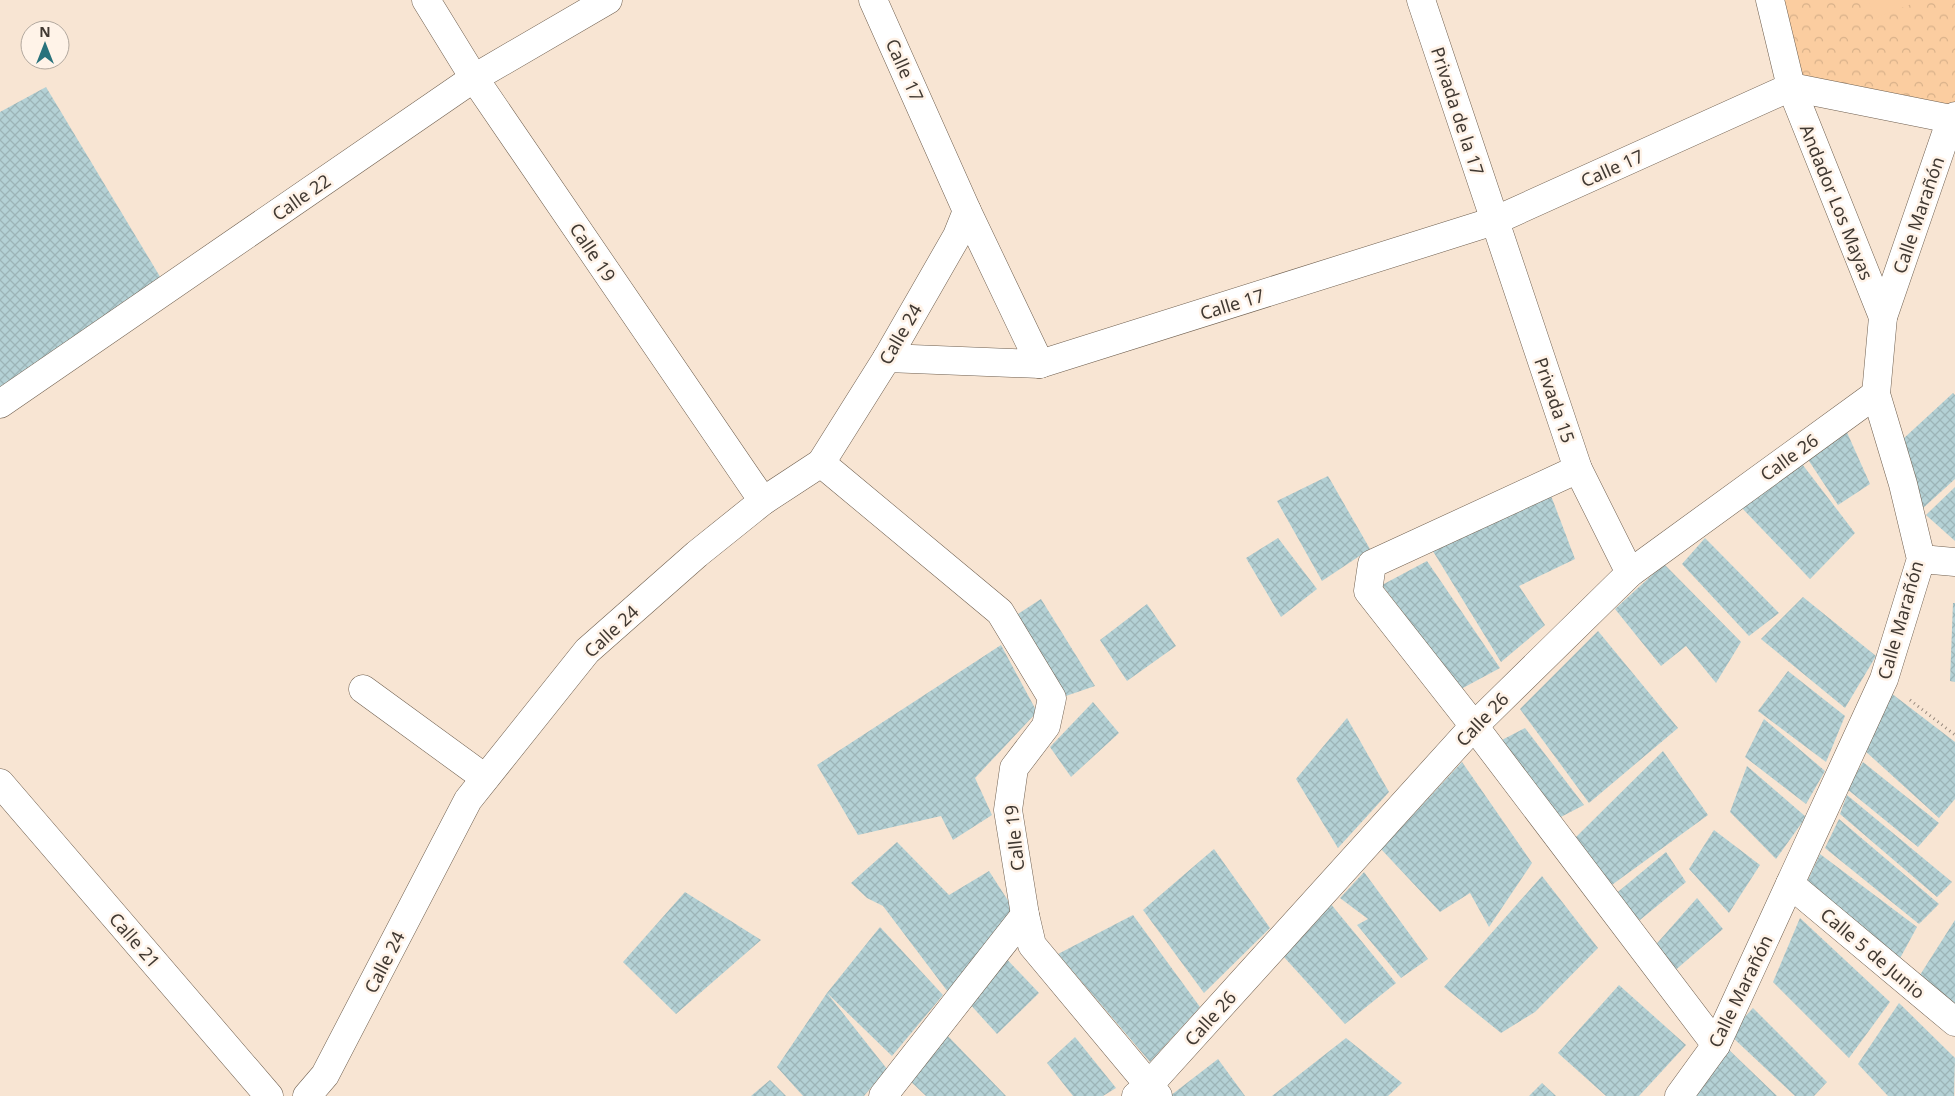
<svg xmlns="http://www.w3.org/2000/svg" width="1955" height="1096" font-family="'Noto Sans',sans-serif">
<defs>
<pattern id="park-crowns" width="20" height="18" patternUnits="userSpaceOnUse" patternTransform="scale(1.25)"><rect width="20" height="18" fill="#fbcda0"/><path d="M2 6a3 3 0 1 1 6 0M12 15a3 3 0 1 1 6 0" fill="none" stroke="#d8b18a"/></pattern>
<pattern id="building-cross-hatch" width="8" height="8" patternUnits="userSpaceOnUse" patternTransform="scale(1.25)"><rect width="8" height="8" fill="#b4d1d5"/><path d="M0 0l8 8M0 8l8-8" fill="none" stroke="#9cb4b7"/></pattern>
</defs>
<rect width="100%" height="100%" fill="#f8e5d3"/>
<polygon fill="url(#park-crowns)" points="1770,0 1955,0 1955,116 1791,87"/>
<polygon fill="#fbcda0" points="1868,0 1922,0 1875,18"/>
<g fill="url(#building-cross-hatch)">
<polygon points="46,87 162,280 0,389 0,112"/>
<polygon points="1953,393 1955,395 1955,479 1922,509 1903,439"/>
<polygon points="1845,428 1870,484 1838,505 1805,455"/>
<polygon points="1799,460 1855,533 1810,579 1741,507"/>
<polygon points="1328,476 1370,549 1322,581 1277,501"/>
<polygon points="1955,487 1955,541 1926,515"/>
<polygon points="1550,493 1575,559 1519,586 1545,625 1501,662 1431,548"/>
<polygon points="1278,538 1317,589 1281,617 1246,558"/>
<polygon points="1705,538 1779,613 1749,636 1682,564"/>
<polygon points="1427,561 1500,668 1461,689 1382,585"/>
<polygon points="1664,564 1741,642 1716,683 1686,646 1661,666 1615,609"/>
<polygon points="1803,597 1876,656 1845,708 1761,639"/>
<polygon points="1041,599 1095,686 1060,698 1015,616"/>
<polygon points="1953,603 1955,603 1955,682 1950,681"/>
<polygon points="1147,604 1176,646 1127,681 1100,640"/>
<polygon points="1598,631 1678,728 1589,803 1520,709"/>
<polygon points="1001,645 1037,712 975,778 992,815 953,840 941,816 858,835 817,765"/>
<polygon points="1788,671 1845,716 1826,762 1758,711"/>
<polygon points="1887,690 1955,742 1955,799 1939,818 1864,750"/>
<polygon points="1093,702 1119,733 1071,777 1050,747"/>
<polygon points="1347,718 1389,792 1338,848 1296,779"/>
<polygon points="1764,719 1825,771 1806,804 1745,757"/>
<polygon points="1525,728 1584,805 1555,820 1500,741"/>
<polygon points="1663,751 1708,815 1609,887 1574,839"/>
<polygon points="1462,762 1532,863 1489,927 1470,893 1440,912 1381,849"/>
<polygon points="1863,762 1939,823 1918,847 1847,789"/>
<polygon points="1747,766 1806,817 1776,859 1730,812"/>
<polygon points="1847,795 1952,882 1937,897 1840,814"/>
<polygon points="1839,819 1939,904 1919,924 1825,848"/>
<polygon points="1714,830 1760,865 1729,913 1689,869"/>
<polygon points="897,842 949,895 989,871 1016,913 948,992 883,906 867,898 851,883"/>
<polygon points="1214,849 1270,928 1204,993 1143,910"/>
<polygon points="1666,852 1686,882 1640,920 1613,896"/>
<polygon points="1820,854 1917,927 1898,962 1807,882"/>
<polygon points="1364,872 1428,959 1401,978 1357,925 1368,919 1340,898"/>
<polygon points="1542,876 1598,948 1535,1012 1501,1033 1444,987"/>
<polygon points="685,892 761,940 676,1014 623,962"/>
<polygon points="1697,898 1723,929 1672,973 1652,949"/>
<polygon points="1330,903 1396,983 1345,1024 1283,956"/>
<polygon points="1133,915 1200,1007 1150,1062 1058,954"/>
<polygon points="1800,918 1890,1002 1849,1058 1773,982"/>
<polygon points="1955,920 1955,1005 1920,975"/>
<polygon points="880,927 943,995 892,1056 827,993 887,1069 864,1096 803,1096 777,1067 827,993"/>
<polygon points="1001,953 1039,993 997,1034 968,1002"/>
<polygon points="1619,985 1686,1045 1639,1096 1606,1096 1558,1053"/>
<polygon points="1899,1003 1955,1058 1954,1096 1888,1096 1858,1064"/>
<polygon points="1753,1008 1827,1082 1814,1096 1795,1096 1729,1034"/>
<polygon points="942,1030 1006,1096 926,1096 908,1079"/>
<polygon points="1075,1037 1116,1088 1103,1096 1073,1096 1047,1063"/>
<polygon points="1346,1038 1402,1083 1388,1096 1272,1096"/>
<polygon points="1726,1047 1777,1096 1691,1096"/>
<polygon points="1218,1059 1245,1096 1170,1096"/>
<polygon points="770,1080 786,1096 751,1096"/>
<polygon points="1542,1083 1556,1096 1529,1096"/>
</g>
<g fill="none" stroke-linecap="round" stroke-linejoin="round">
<g stroke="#6f5f4f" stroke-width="29">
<g id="minor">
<polyline points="426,0 474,78 763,501"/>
<polyline points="873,0 967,211 1040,364"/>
<polyline points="1421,0 1578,469 1630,573"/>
<polyline points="1770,0 1791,87 1883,317"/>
<polyline points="1791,87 1951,119"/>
<polyline points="887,358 1040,364 1494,221 1791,87"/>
<polyline points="0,404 474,78 608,0"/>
<polyline points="821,463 1000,612 1052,698 1046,726 1014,768 1008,810 1025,915 1032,945 1158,1096"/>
<polyline points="1578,469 1372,564 1368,591 1474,726 1716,1045"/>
<polyline points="1921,559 1955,562"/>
<polyline points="363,689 485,778"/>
<polyline points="0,783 269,1096"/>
<polyline points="1790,884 1955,1022"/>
<polyline points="307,1096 325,1075 468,800 587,651 697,554 763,501 821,463 887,358 957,236 967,211"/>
<polyline points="883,1096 1025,915"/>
<polyline points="1136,1096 1149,1085 1474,726 1630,573 1876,394"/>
<polyline points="1679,1096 1716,1045 1884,679 1921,559 1903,484 1876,394 1883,317 1951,119 1955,116"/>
</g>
</g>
<polyline stroke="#96897d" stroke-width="3" stroke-dasharray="1 4" stroke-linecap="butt" points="1910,700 1955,735"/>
<use href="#minor" stroke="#fff" stroke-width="28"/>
</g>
<g text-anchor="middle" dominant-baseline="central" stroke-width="5" stroke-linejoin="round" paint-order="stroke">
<g font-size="18" fill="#413932" stroke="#fff3e8">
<text transform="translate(905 70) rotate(66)">Calle 17</text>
<text transform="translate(1458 111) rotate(72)">Privada de la 17</text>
<text transform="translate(1612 168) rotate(-24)">Calle 17</text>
<text transform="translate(301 197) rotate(-35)">Calle 22</text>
<text transform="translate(1837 202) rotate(68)">Andador Los Mayas</text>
<text transform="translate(1918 215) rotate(-71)">Calle Marañón</text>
<text transform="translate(593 252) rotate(56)">Calle 19</text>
<text transform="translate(1232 304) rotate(-17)">Calle 17</text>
<text transform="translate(900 334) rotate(-60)">Calle 24</text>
<text transform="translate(1555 400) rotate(71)">Privada 15</text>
<text transform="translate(1789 457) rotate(-36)">Calle 26</text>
<text transform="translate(1900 620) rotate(-74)">Calle Marañón</text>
<text transform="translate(611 631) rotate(-43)">Calle 24</text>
<text transform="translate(1482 719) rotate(-46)">Calle 26</text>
<text transform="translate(1014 838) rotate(-96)">Calle 19</text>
<text transform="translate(135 940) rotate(49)">Calle 21</text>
<text transform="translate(1873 953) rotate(40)">Calle 5 de Junio</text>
<text transform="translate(384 962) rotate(-63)">Calle 24</text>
<text transform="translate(1740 991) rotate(-64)">Calle Marañón</text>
<text transform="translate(1210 1018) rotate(-48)">Calle 26</text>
</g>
</g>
<g transform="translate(45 45)"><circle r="24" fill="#fff3e8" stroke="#b3a99f"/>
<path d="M0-4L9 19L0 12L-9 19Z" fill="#29727c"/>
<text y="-8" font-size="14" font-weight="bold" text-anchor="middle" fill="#413932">N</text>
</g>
</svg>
